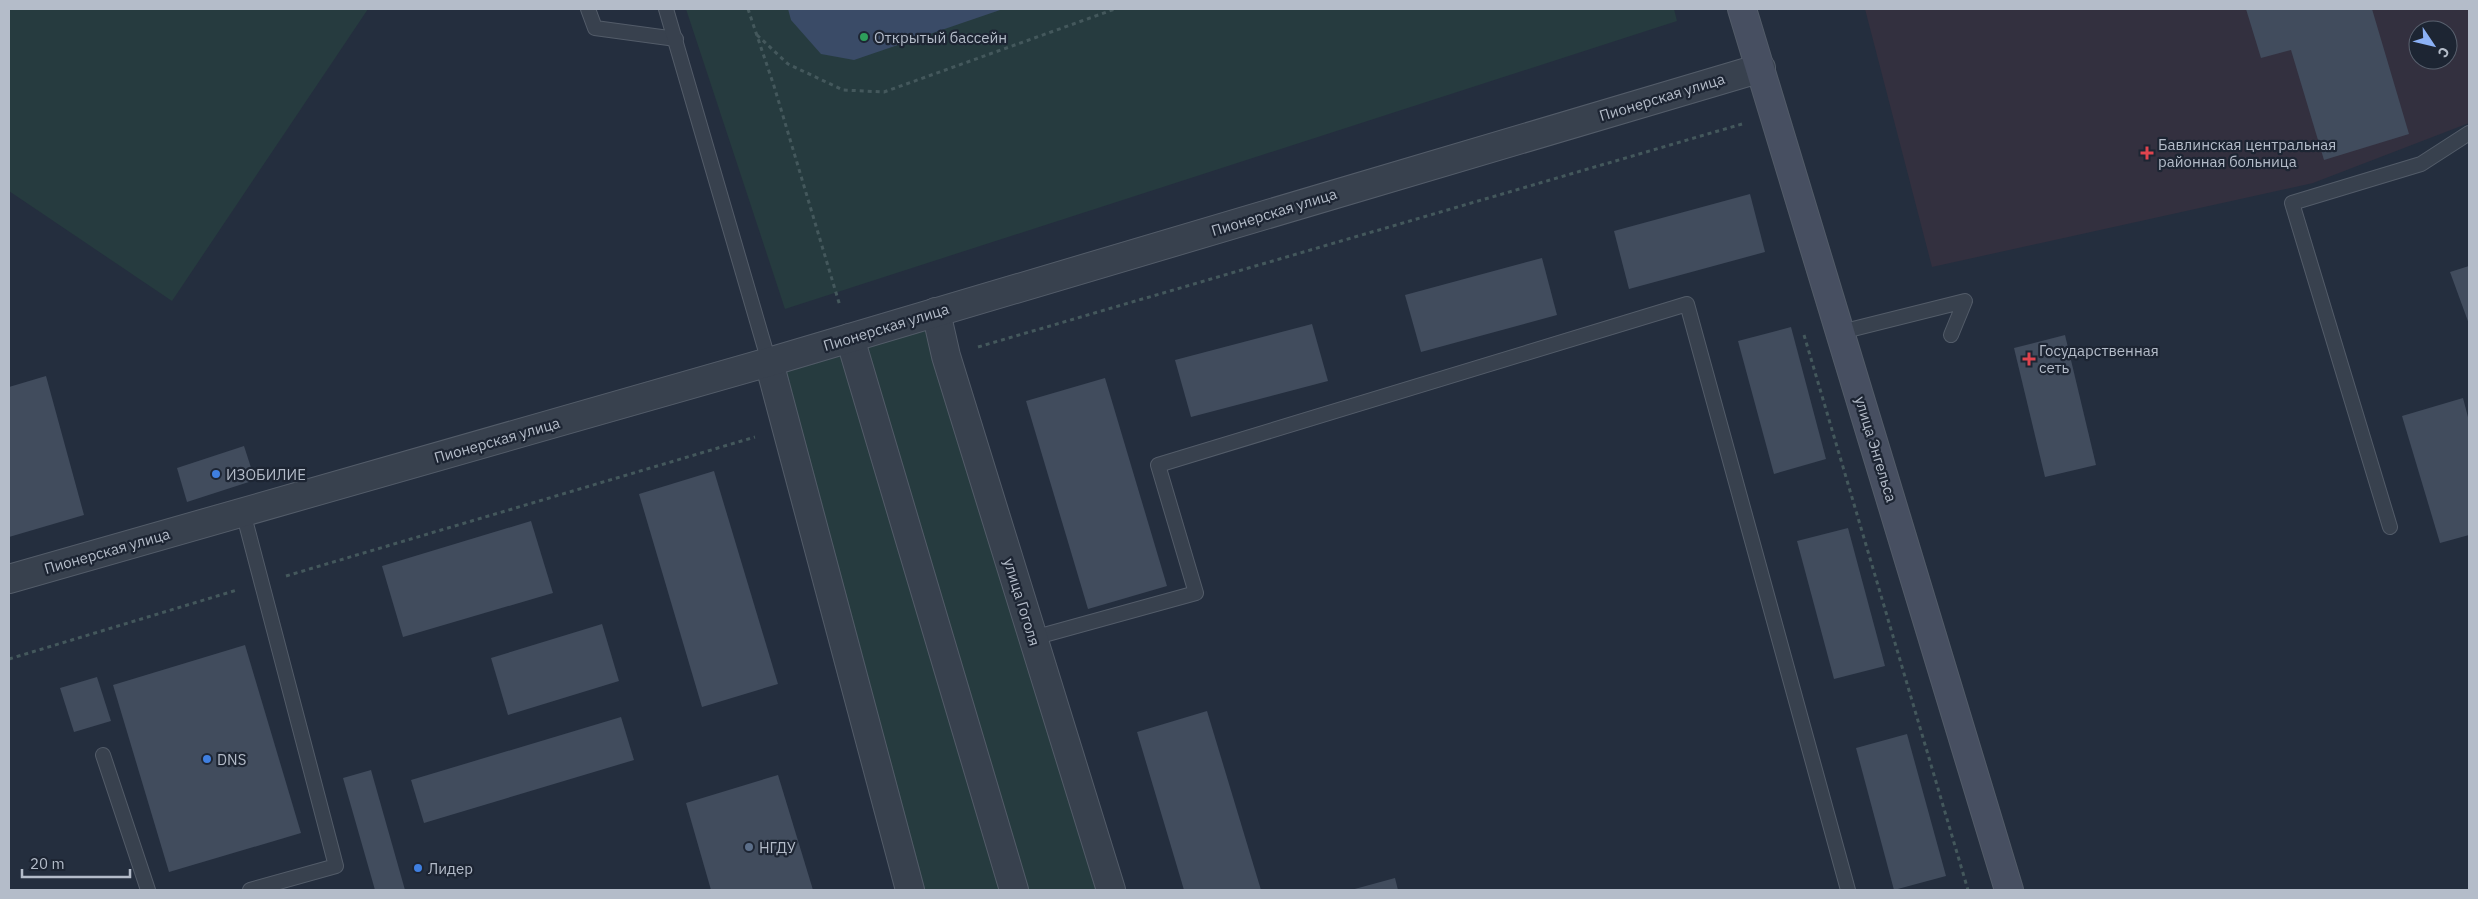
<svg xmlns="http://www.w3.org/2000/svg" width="2478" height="899" font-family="'IBM Plex Sans',sans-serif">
<rect width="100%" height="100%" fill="#242e3e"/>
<path fill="#33303f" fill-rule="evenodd" d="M 1865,9 L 2469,9 L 2469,123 L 2313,183 L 1932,267 ZM 2418,30 L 2448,30 L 2448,60 L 2418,60 Z"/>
<g fill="#263b3f">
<polygon points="9,9 368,9 172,301 9,191"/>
<polygon points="686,9 1674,9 1677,21 785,309"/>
<polygon points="936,312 1111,890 910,890 769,362"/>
</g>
<polygon fill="#3a4b67" points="788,9 1003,9 854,60 821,54 791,20"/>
<g fill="#414c5d">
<polygon points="2246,9 2372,9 2409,134 2324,160 2291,50 2261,58"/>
<polygon points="1750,194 1765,252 1629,289 1614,231"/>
<polygon points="1542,258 1557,315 1421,352 1405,295"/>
<polygon points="2469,266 2469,324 2450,272"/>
<polygon points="1312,324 1328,381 1191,417 1175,360"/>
<polygon points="1791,327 1826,459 1774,474 1738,341"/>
<polygon points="2065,335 2096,465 2045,477 2014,348"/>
<polygon points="46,376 84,515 9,537 9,387"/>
<polygon points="1105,378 1167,586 1088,609 1026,401"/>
<polygon points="2463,398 2469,421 2469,535 2440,543 2402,416"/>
<polygon points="244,446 255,480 187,502 177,468"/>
<polygon points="714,471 778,684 702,707 639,494"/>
<polygon points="531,521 553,593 403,637 382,566"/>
<polygon points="1848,528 1885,666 1834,679 1797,541"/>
<polygon points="602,624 619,681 508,715 491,658"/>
<polygon points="245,645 301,833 169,872 113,685"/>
<polygon points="97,677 111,721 74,732 60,688"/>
<polygon points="1207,711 1261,890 1184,890 1137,732"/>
<polygon points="621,717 634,760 424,823 411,780"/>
<polygon points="1907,734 1946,876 1894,890 1856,748"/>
<polygon points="371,770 405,890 375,890 343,778"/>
<polygon points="778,775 813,890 711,890 686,803"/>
<polygon points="1395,878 1398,890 1351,890"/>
</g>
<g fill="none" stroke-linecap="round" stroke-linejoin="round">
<g stroke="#535c69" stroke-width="16">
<g id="lane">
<polyline points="588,9 595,28 676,39"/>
<polyline points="666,9 769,362"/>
<polyline points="1841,332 1965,301 1951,335"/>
<polyline points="243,512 336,866 250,890"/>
<polyline points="2390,527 2292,203 2421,164 2469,133"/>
<polyline points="1033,638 1196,593 1158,465 1687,304 1848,890"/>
<polyline points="103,755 148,890"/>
</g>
</g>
<g stroke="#535c69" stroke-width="30">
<g id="street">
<polyline points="936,312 946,356 1111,890"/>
<polyline points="850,338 1014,890"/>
<polyline points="769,362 910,890"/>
<polyline points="9,579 769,362 1761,68"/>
</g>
</g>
<g stroke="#535c69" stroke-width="30">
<polyline id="secondary" points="1742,9 2009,890"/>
</g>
<g stroke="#44585c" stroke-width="3" stroke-dasharray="4 4" stroke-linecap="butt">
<polyline points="748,9 774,86 840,306"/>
<polyline points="757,35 788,64 843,90 884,92 1115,9"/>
<polyline points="1804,335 1968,890"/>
<polyline points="978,347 1742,124"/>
<polyline points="286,576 755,437"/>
<polyline points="9,659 237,590"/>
</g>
<use href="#lane" stroke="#38414e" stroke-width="14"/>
<use href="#street" stroke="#38414e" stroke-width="28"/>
<use href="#secondary" stroke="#474f61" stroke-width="28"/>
</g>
<circle fill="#2e9e5b" stroke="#1d2533" stroke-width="2" cx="864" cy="37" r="5"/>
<g fill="#e0444e" stroke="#1d2533" stroke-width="2">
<path d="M2144.5 145.5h5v5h5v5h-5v5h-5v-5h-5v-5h5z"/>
<path d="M2026.5 351.5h5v5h5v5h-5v5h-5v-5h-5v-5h5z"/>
</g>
<g fill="#3f7fe0" stroke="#1d2533" stroke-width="2">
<circle cx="216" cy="474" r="5"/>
<circle cx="207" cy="759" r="5"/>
<circle cx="418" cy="868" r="5"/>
</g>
<circle fill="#5c6f8a" stroke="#1d2533" stroke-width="2" cx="749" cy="847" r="5"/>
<g text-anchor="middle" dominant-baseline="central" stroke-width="4.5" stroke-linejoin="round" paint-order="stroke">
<g font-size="15" fill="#b4bcc9" stroke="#1d2533" text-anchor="start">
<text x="874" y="37">Открытый бассейн</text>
<text x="2158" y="144">Бавлинская центральная<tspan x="2158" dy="17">районная больница</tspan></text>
<text x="2039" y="350">Государственная<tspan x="2039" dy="17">сеть</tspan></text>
<text x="226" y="474">ИЗОБИЛИЕ</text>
<text x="217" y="759">DNS</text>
<text x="759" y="847">НГДУ</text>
<text x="428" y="868">Лидер</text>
</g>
<g font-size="15" fill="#b4bcc9" stroke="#1d2533">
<text transform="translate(1662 97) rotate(-17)">Пионерская улица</text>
<text transform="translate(1274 212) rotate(-17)">Пионерская улица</text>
<text transform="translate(886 327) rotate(-17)">Пионерская улица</text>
<text transform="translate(497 440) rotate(-16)">Пионерская улица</text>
<text transform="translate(1876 449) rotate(73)">улица Энгельса</text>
<text transform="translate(107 551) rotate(-16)">Пионерская улица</text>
<text transform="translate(1022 602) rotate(73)">улица Гоголя</text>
</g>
</g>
<rect width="2478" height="899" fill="none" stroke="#b4bcc9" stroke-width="20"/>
<g transform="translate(2433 45) rotate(125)"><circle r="24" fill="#1d2533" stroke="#59616f"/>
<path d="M0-4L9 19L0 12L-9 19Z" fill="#8cb1f6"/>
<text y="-8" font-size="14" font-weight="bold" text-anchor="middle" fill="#b4bcc9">С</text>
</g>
<path d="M22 869v8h108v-8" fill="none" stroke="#b4bcc9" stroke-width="2.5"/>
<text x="30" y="869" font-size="15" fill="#b4bcc9" stroke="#1d2533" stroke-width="4" paint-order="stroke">20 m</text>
</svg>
